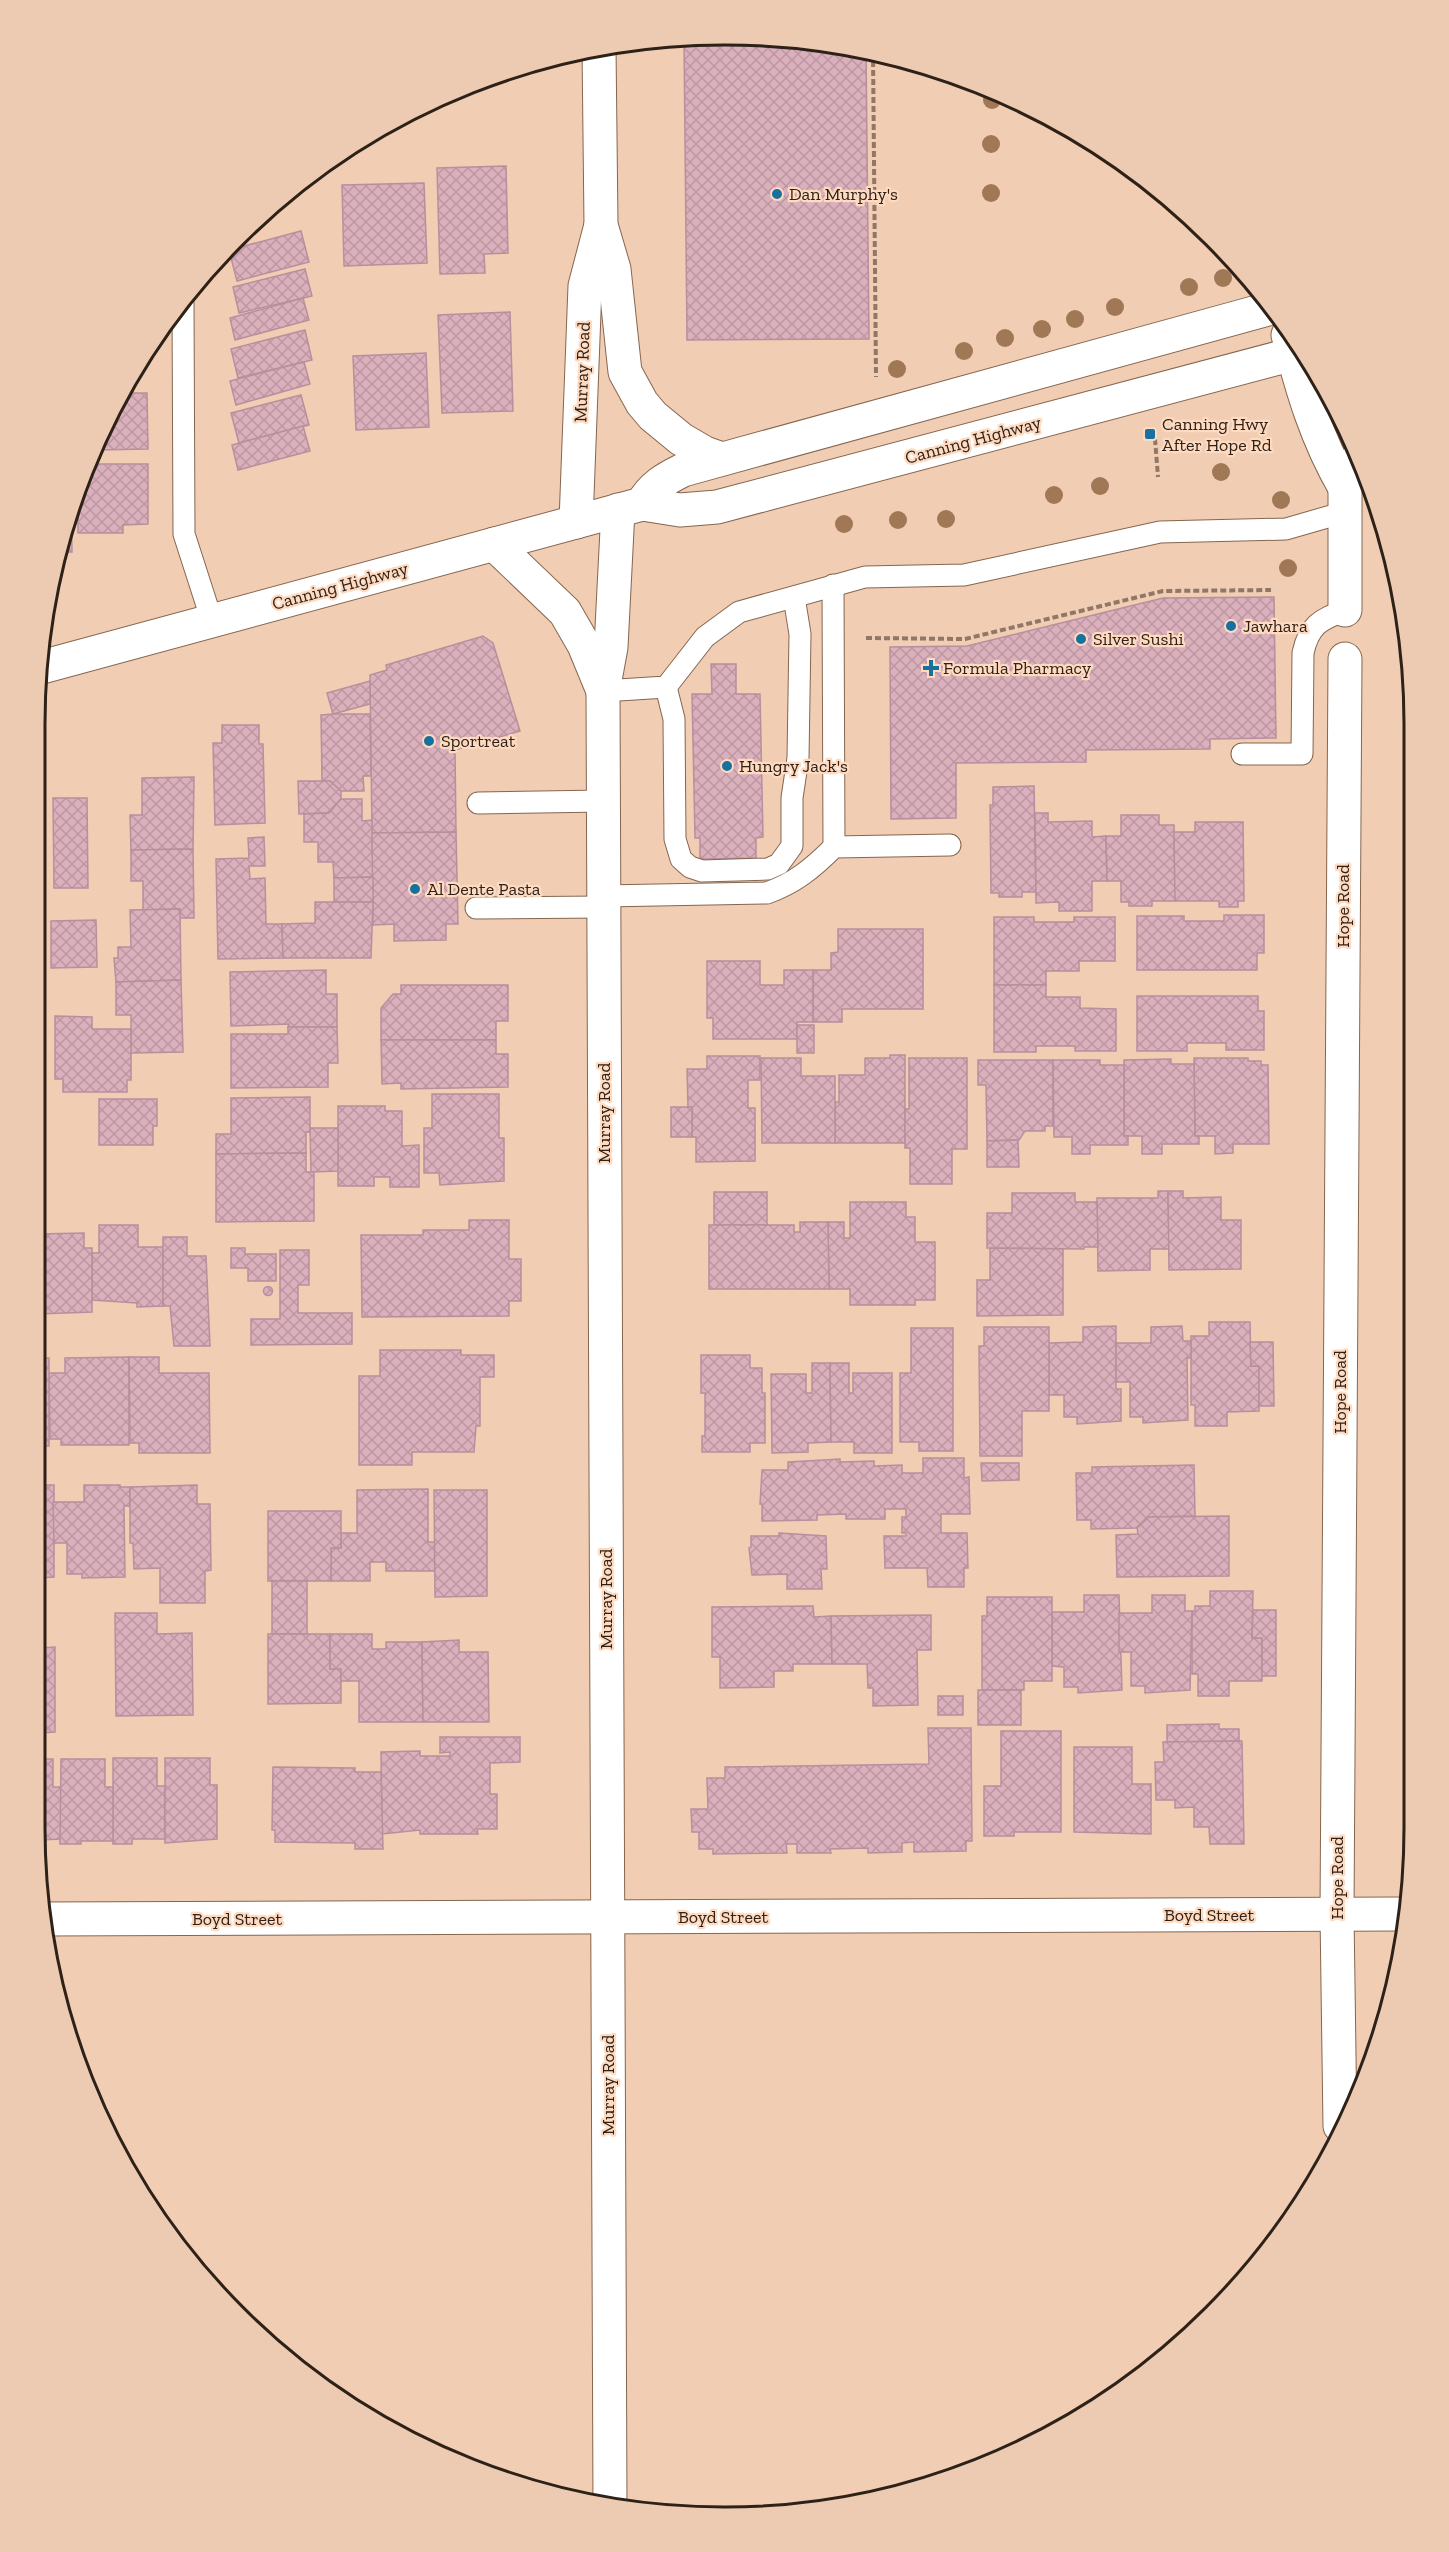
<svg xmlns="http://www.w3.org/2000/svg" width="1449" height="2552" font-family="'Zilla Slab',serif">
<defs>
<pattern id="building-cross-hatch" width="8" height="8" patternUnits="userSpaceOnUse" patternTransform="scale(1.5)"><rect width="8" height="8" fill="#dbb0bd"/><path d="M0 0l8 8M0 8l8-8" fill="none" stroke="#bc97a2"/></pattern>
</defs>
<rect width="100%" height="100%" fill="#f1cdb4"/>
<g fill="url(#building-cross-hatch)" stroke="#b88f9c" stroke-width="1.5">
<polygon points="724,35 866,50 869,339 687,340 684,38"/>
<polygon points="506,166 508,253 484,254 485,273 440,274 437,168"/>
<polygon points="424,183 427,263 344,266 342,185"/>
<polygon points="301,231 309,262 237,281 229,250"/>
<polygon points="305,269 312,296 239,313 233,287"/>
<polygon points="303,298 309,320 235,340 230,318"/>
<polygon points="510,312 513,411 442,413 438,315"/>
<polygon points="305,330 312,360 238,378 231,349"/>
<polygon points="426,353 429,427 356,430 353,356"/>
<polygon points="304,362 310,384 236,405 230,381"/>
<polygon points="130,384 130,393 147,393 148,449 97,450"/>
<polygon points="301,395 309,425 239,443 231,413"/>
<polygon points="303,426 310,451 238,470 232,445"/>
<polygon points="90,464 148,464 148,524 123,525 123,533 78,533 78,489"/>
<polygon points="71,504 72,552 61,552"/>
<polygon points="1274,597 1276,738 1210,739 1210,749 1086,750 1086,762 956,763 956,818 891,819 890,647 967,646 1163,598"/>
<polygon points="483,636 493,643 520,731 455,750 456,832 372,833 370,675 387,670 386,665"/>
<polygon points="711,664 736,664 736,694 760,694 763,837 756,838 756,858 700,859 700,838 695,838 692,694 712,694"/>
<polygon points="370,681 370,704 333,714 327,693"/>
<polygon points="333,714 370,714 371,776 363,776 364,791 341,791 330,781 322,781 321,715"/>
<polygon points="222,725 259,725 259,744 263,744 265,823 215,825 213,743 222,743"/>
<polygon points="194,777 193,849 131,850 130,815 142,815 142,778"/>
<polygon points="298,781 330,781 341,791 341,799 329,813 299,814"/>
<polygon points="1034,786 1036,892 1022,892 1022,897 999,897 999,893 991,893 990,805 993,805 993,787"/>
<polygon points="53,798 87,798 88,888 54,888"/>
<polygon points="341,799 362,799 362,821 372,820 373,877 334,878 333,862 318,862 318,842 304,842 304,814 329,813"/>
<polygon points="1035,813 1048,813 1048,822 1092,821 1092,837 1106,836 1107,881 1092,881 1092,911 1059,911 1059,902 1036,903"/>
<polygon points="1121,815 1159,815 1159,825 1174,825 1175,901 1152,901 1152,906 1129,906 1129,902 1121,902 1121,881 1107,881 1106,836 1121,836"/>
<polygon points="1195,822 1243,822 1244,901 1238,901 1238,907 1219,907 1219,901 1175,901 1174,832 1195,832"/>
<polygon points="456,832 458,924 446,924 446,940 394,941 394,924 373,925 372,833"/>
<polygon points="264,837 265,866 249,866 250,879 265,878 266,924 282,924 283,958 218,959 216,859 249,858 248,838"/>
<polygon points="193,849 194,918 180,918 180,909 143,910 143,881 131,881 131,850"/>
<polygon points="373,877 373,902 334,902 334,878"/>
<polygon points="315,902 373,902 371,958 283,958 282,924 315,923"/>
<polygon points="180,909 181,980 116,982 114,958 118,958 118,947 131,947 130,910"/>
<polygon points="1224,915 1264,915 1264,953 1257,953 1257,970 1137,970 1137,916 1184,916 1184,921 1224,921"/>
<polygon points="994,917 1034,917 1034,922 1074,922 1074,917 1115,917 1115,961 1079,961 1079,971 1046,971 1046,985 994,985"/>
<polygon points="96,920 97,967 51,968 51,921"/>
<polygon points="838,929 923,929 923,1009 842,1009 842,1022 813,1022 813,970 831,970 831,953 838,952"/>
<polygon points="707,961 760,961 760,985 784,985 784,970 813,970 813,1022 797,1022 797,1039 713,1039 713,1018 707,1018"/>
<polygon points="326,970 326,994 337,994 337,1027 288,1027 289,1024 231,1026 230,972"/>
<polygon points="181,980 183,1052 131,1053 131,1015 116,1015 116,982"/>
<polygon points="401,985 508,985 508,1021 496,1021 496,1040 381,1040 381,1008 393,994 401,994"/>
<polygon points="994,985 1046,985 1046,997 1080,997 1080,1008 1116,1009 1116,1051 1075,1051 1075,1046 1036,1046 1036,1052 994,1052"/>
<polygon points="1137,996 1258,996 1258,1011 1264,1011 1264,1050 1226,1050 1226,1043 1187,1043 1187,1051 1137,1051"/>
<polygon points="55,1016 92,1017 92,1029 131,1029 131,1080 127,1080 127,1092 63,1092 63,1079 55,1079"/>
<rect x="797" y="1025" width="17" height="28"/>
<polygon points="288,1027 337,1027 338,1063 328,1063 328,1087 231,1088 231,1034 288,1034"/>
<polygon points="381,1040 496,1040 496,1054 508,1054 508,1087 401,1089 401,1083 382,1084"/>
<polygon points="890,1055 905,1055 905,1143 835,1143 835,1102 839,1102 839,1075 865,1075 865,1058 890,1058"/>
<polygon points="707,1056 760,1056 760,1080 748,1080 748,1108 755,1108 755,1161 696,1162 696,1137 692,1137 692,1107 688,1107 687,1069 707,1069"/>
<polygon points="761,1058 801,1058 801,1076 835,1076 835,1143 762,1143"/>
<polygon points="909,1058 967,1058 967,1149 952,1149 952,1184 910,1184 910,1148 905,1148 905,1109 909,1109"/>
<polygon points="1194,1058 1248,1058 1248,1061 1261,1061 1261,1065 1268,1065 1269,1144 1233,1144 1233,1153 1215,1154 1215,1136 1195,1136"/>
<polygon points="1171,1059 1171,1064 1194,1064 1195,1136 1199,1136 1199,1144 1162,1144 1162,1154 1142,1154 1142,1136 1124,1136 1124,1060"/>
<polygon points="978,1060 1053,1060 1053,1126 1045,1126 1045,1131 1025,1131 1019,1140 987,1141 986,1085 978,1085"/>
<polygon points="1053,1060 1100,1060 1100,1065 1124,1065 1124,1136 1128,1136 1128,1145 1090,1145 1090,1154 1072,1154 1072,1137 1054,1137"/>
<polygon points="432,1094 499,1094 499,1138 504,1138 504,1181 440,1185 439,1173 424,1173 424,1128 432,1128"/>
<polygon points="310,1097 310,1132 306,1132 306,1153 216,1154 216,1134 231,1134 231,1098"/>
<polygon points="99,1099 157,1099 157,1126 153,1126 153,1145 99,1145"/>
<polygon points="338,1106 385,1106 385,1111 402,1111 402,1146 419,1145 419,1187 390,1187 390,1177 374,1177 374,1186 338,1186"/>
<rect x="671" y="1107" width="21" height="30"/>
<polygon points="310,1128 338,1128 338,1171 311,1172"/>
<polygon points="38,1132 39,1132 40,1201 38,1201"/>
<polygon points="1018,1140 1019,1167 987,1167 987,1141"/>
<polygon points="306,1153 306,1172 314,1172 314,1221 216,1222 216,1154"/>
<polygon points="1158,1191 1168,1191 1169,1249 1150,1249 1150,1270 1098,1271 1097,1198 1158,1198"/>
<polygon points="1168,1191 1183,1191 1183,1198 1221,1197 1221,1220 1241,1220 1241,1269 1169,1270"/>
<rect x="714" y="1192" width="53" height="33"/>
<polygon points="1012,1193 1075,1193 1075,1202 1097,1202 1098,1247 1084,1247 1084,1249 987,1248 987,1213 1012,1213"/>
<polygon points="850,1202 906,1202 906,1217 915,1217 915,1242 935,1242 935,1300 915,1300 915,1305 850,1305 850,1289 829,1289 828,1222 844,1222 844,1238 850,1238"/>
<polygon points="469,1220 509,1220 509,1259 521,1259 521,1301 509,1301 509,1316 362,1317 361,1235 423,1235 423,1230 469,1230"/>
<polygon points="800,1222 828,1222 829,1289 709,1289 709,1225 794,1225 794,1232 800,1232"/>
<polygon points="99,1225 138,1225 138,1247 163,1247 163,1306 137,1307 137,1303 92,1300 92,1253 99,1253"/>
<polygon points="84,1233 84,1248 92,1248 92,1312 38,1314 38,1234"/>
<polygon points="163,1237 187,1237 187,1256 206,1256 210,1346 174,1346 170,1306 163,1306"/>
<polygon points="231,1248 245,1248 245,1254 276,1254 276,1281 248,1281 248,1268 231,1268"/>
<polygon points="990,1248 1063,1249 1063,1315 977,1316 977,1280 990,1280"/>
<polygon points="280,1250 309,1250 309,1285 298,1285 298,1313 352,1313 352,1344 251,1345 251,1319 280,1319"/>
<circle cx="268" cy="1291" r="4.5"/>
<polygon points="1209,1322 1250,1322 1251,1366 1259,1366 1259,1411 1227,1412 1227,1426 1195,1426 1195,1405 1191,1405 1191,1336 1209,1336"/>
<polygon points="1116,1326 1116,1389 1121,1389 1121,1421 1077,1424 1077,1417 1064,1417 1064,1395 1049,1395 1049,1343 1083,1342 1083,1327"/>
<polygon points="1182,1326 1183,1341 1191,1341 1191,1358 1187,1358 1188,1420 1143,1423 1143,1417 1130,1417 1130,1382 1116,1382 1116,1343 1151,1343 1151,1327"/>
<polygon points="984,1327 1049,1327 1049,1411 1022,1411 1022,1456 980,1456 979,1346 984,1346"/>
<polygon points="911,1328 953,1328 953,1451 919,1451 919,1442 900,1442 900,1373 911,1373"/>
<polygon points="1250,1342 1273,1342 1274,1406 1259,1406 1259,1366 1251,1366"/>
<polygon points="380,1350 461,1350 461,1355 494,1355 494,1377 480,1377 480,1426 476,1426 474,1452 412,1452 412,1465 359,1465 359,1376 380,1376"/>
<polygon points="701,1355 750,1355 750,1368 762,1368 762,1393 765,1393 765,1443 750,1443 750,1452 702,1452 702,1436 705,1436 705,1393 701,1393"/>
<polygon points="129,1357 129,1445 61,1445 61,1439 50,1439 49,1373 65,1373 65,1358"/>
<polygon points="129,1357 159,1357 159,1373 209,1373 210,1453 139,1453 139,1443 130,1443"/>
<polygon points="38,1358 49,1358 49,1446 39,1446"/>
<polygon points="812,1363 830,1363 831,1442 808,1443 808,1452 772,1453 771,1374 806,1374 806,1393 812,1393"/>
<polygon points="830,1363 849,1363 849,1393 853,1393 853,1373 892,1373 892,1453 854,1453 854,1442 831,1442"/>
<polygon points="923,1458 964,1458 964,1478 969,1477 970,1514 941,1514 941,1533 967,1533 968,1568 964,1568 964,1587 928,1587 927,1568 885,1568 884,1536 906,1536 906,1533 902,1533 902,1517 906,1517 906,1509 885,1509 885,1519 846,1519 846,1514 817,1515 817,1520 762,1521 762,1504 760,1504 762,1470 788,1470 788,1462 840,1459 840,1462 874,1461 874,1466 902,1465 902,1473 923,1473"/>
<polygon points="981,1463 1019,1463 1019,1480 982,1481"/>
<polygon points="1194,1465 1195,1516 1149,1517 1137,1528 1091,1529 1091,1520 1077,1520 1076,1473 1092,1473 1092,1467"/>
<polygon points="39,1485 54,1485 54,1577 39,1578"/>
<polygon points="84,1485 120,1485 120,1487 130,1487 130,1506 124,1506 125,1577 82,1578 82,1574 67,1574 67,1543 54,1543 53,1502 84,1502"/>
<polygon points="197,1485 197,1504 210,1504 211,1570 205,1571 205,1603 160,1603 160,1568 134,1569 133,1543 130,1543 130,1487"/>
<polygon points="428,1489 428,1542 435,1542 436,1571 386,1571 386,1562 370,1562 370,1581 331,1581 331,1548 341,1548 341,1533 357,1533 357,1490"/>
<polygon points="434,1490 487,1490 487,1596 435,1597"/>
<polygon points="268,1511 341,1511 341,1548 331,1548 331,1581 268,1581"/>
<polygon points="1229,1516 1229,1576 1117,1577 1116,1535 1138,1534 1137,1528 1149,1517"/>
<polygon points="779,1533 826,1536 827,1569 821,1569 822,1589 787,1589 787,1574 752,1575 749,1548 751,1547 751,1536 779,1536"/>
<rect x="272" y="1581" width="35" height="53"/>
<polygon points="1210,1591 1253,1591 1252,1638 1262,1638 1262,1681 1229,1681 1229,1696 1198,1696 1198,1674 1192,1674 1192,1611 1195,1611 1195,1606 1210,1606"/>
<polygon points="1084,1595 1119,1595 1122,1690 1078,1693 1078,1687 1064,1687 1064,1667 1052,1666 1052,1612 1084,1612"/>
<polygon points="1152,1595 1185,1595 1185,1611 1192,1611 1190,1690 1145,1693 1145,1686 1131,1686 1131,1652 1119,1652 1119,1613 1152,1613"/>
<polygon points="987,1597 1052,1597 1052,1681 1024,1681 1024,1690 982,1690 982,1616 987,1616"/>
<polygon points="813,1606 814,1617 831,1616 832,1664 793,1664 793,1671 774,1671 774,1687 720,1688 720,1657 712,1657 712,1607"/>
<polygon points="1253,1610 1276,1610 1276,1676 1262,1676 1262,1638 1252,1638"/>
<polygon points="115,1613 157,1613 157,1634 192,1633 193,1715 116,1716"/>
<polygon points="931,1615 931,1650 917,1650 918,1705 873,1706 873,1688 868,1688 867,1664 832,1664 831,1616"/>
<polygon points="268,1634 330,1634 330,1669 341,1669 341,1703 268,1704"/>
<polygon points="330,1634 372,1634 372,1649 386,1649 386,1642 422,1642 423,1722 359,1722 359,1681 341,1681 341,1669 330,1669"/>
<polygon points="459,1640 459,1652 488,1652 489,1722 423,1722 422,1642"/>
<polygon points="55,1647 55,1732 40,1733 39,1648"/>
<rect x="978" y="1690" width="43" height="35"/>
<rect x="938" y="1696" width="25" height="19"/>
<polygon points="1219,1724 1219,1729 1239,1729 1239,1741 1167,1742 1167,1725"/>
<polygon points="928,1728 971,1728 972,1841 966,1841 966,1851 914,1852 914,1842 902,1843 902,1852 868,1853 868,1848 830,1849 831,1853 797,1853 797,1844 786,1844 787,1853 713,1854 713,1849 699,1849 699,1832 692,1832 691,1809 708,1809 707,1778 725,1778 725,1767 929,1764"/>
<polygon points="1001,1731 1061,1731 1061,1832 1014,1832 1014,1836 984,1836 984,1786 1001,1786"/>
<polygon points="440,1737 520,1737 520,1762 490,1763 490,1794 497,1794 497,1829 477,1829 478,1834 420,1834 420,1830 382,1834 381,1752 420,1751 420,1756 450,1756 450,1752 440,1753"/>
<polygon points="1242,1741 1244,1844 1210,1844 1209,1827 1194,1827 1194,1807 1175,1808 1175,1800 1156,1800 1155,1762 1164,1762 1163,1742"/>
<polygon points="1074,1747 1132,1747 1132,1784 1151,1784 1151,1834 1074,1832"/>
<polygon points="113,1758 157,1758 157,1786 165,1786 165,1839 132,1839 132,1844 113,1844"/>
<polygon points="165,1758 210,1758 210,1785 217,1785 217,1839 165,1843"/>
<polygon points="40,1759 53,1759 53,1787 61,1787 61,1839 40,1840"/>
<polygon points="61,1759 105,1759 105,1787 113,1787 113,1841 81,1841 81,1844 60,1844"/>
<polygon points="273,1767 355,1768 355,1772 381,1772 383,1849 355,1849 355,1843 275,1842 275,1830 272,1830"/>
</g>
<g fill="none" stroke-linecap="round" stroke-linejoin="round">
<g stroke="#85664f" stroke-width="23">
<g id="lane">
<polyline points="183,302 184,534 212,621"/>
<polyline points="833,585 834,847"/>
<polyline points="666,687 674,719 675,839 681,859 690,867 702,871 768,869 779,864 792,846 792,798 798,758 800,634 794,597"/>
<polyline points="603,691 666,687 705,637 739,612 865,577 964,575 1160,532 1286,529 1345,512"/>
<path d="M 1242,754 L 1302,754 L 1303,653 C 1309,625 1320,620 1345,610"/>
<polyline points="478,803 603,801"/>
<path d="M 604,896 L 767,893 C 795,883 813,868 834,847 L 950,845"/>
<polyline points="476,908 604,907"/>
</g>
</g>
<g stroke="#85664f" stroke-width="35">
<g id="street">
<polyline points="599,47 601,225 614,269 625,372 642,403 653,416 681,439 705,453 722,459"/>
<path d="M 1288,335 C 1302,390 1316,438 1345,488"/>
<polyline points="576,522 585,286 601,225"/>
<polyline points="494,544 565,612 584,645 603,691"/>
<polyline points="1345,610 1345,488 1358,458"/>
<polyline points="41,1919 1405,1914"/>
<polyline points="1340,2126 1337,1914 1345,659"/>
<polyline points="610,2507 603,691 611,647 618,510"/>
</g>
</g>
<g stroke="#85664f" stroke-width="35">
<g id="highway">
<path d="M 642,504 C 652,486 665,479 683,470 L 1268,309"/>
<polyline points="38,668 642,504 680,510 717,507 1301,352"/>
</g>
</g>
<g stroke="#907766" stroke-width="4" stroke-dasharray="6 3" stroke-linecap="butt">
<polyline points="873,52 876,377"/>
<polyline points="1155,439 1158,477"/>
<polyline points="866,638 965,639 1163,591 1271,590"/>
</g>
<use href="#lane" stroke="#fff" stroke-width="21"/>
<use href="#street" stroke="#fff" stroke-width="33"/>
<use href="#highway" stroke="#fff" stroke-width="33"/>
</g>
<g fill="#a17855">
<circle cx="992" cy="100" r="9"/>
<circle cx="991" cy="144" r="9"/>
<circle cx="991" cy="193" r="9"/>
<circle cx="1223" cy="278" r="9"/>
<circle cx="1189" cy="287" r="9"/>
<circle cx="1115" cy="307" r="9"/>
<circle cx="1075" cy="319" r="9"/>
<circle cx="1042" cy="329" r="9"/>
<circle cx="1005" cy="338" r="9"/>
<circle cx="964" cy="351" r="9"/>
<circle cx="897" cy="369" r="9"/>
<circle cx="1221" cy="472" r="9"/>
<circle cx="1100" cy="486" r="9"/>
<circle cx="1054" cy="495" r="9"/>
<circle cx="1281" cy="500" r="9"/>
<circle cx="946" cy="519" r="9"/>
<circle cx="898" cy="520" r="9"/>
<circle cx="844" cy="524" r="9"/>
<circle cx="1288" cy="568" r="9"/>
</g>
<g fill="#1771a0" stroke="#fedac0" stroke-width="2">
<circle cx="777" cy="194" r="6"/>
<rect x="1144" y="428" width="12" height="12" rx="3"/>
<circle cx="1231" cy="626" r="6"/>
<circle cx="1081" cy="639" r="6"/>
<path d="M928 659h6v6h6v6h-6v6h-6v-6h-6v-6h6z"/>
<circle cx="429" cy="741" r="6"/>
<circle cx="727" cy="766" r="6"/>
<circle cx="415" cy="889" r="6"/>
</g>
<g text-anchor="middle" dominant-baseline="central" stroke-width="4.5" stroke-linejoin="round" paint-order="stroke">
<g font-size="18" fill="#2e2117" stroke="#fedac0" text-anchor="start">
<text x="789" y="194">Dan Murphy's</text>
<text x="1162" y="424">Canning Hwy<tspan x="1162" dy="21">After Hope Rd</tspan></text>
<text x="1243" y="626">Jawhara</text>
<text x="1093" y="639">Silver Sushi</text>
<text x="943" y="668">Formula Pharmacy</text>
<text x="441" y="741">Sportreat</text>
<text x="739" y="766">Hungry Jack's</text>
<text x="427" y="889">Al Dente Pasta</text>
</g>
<g font-size="18" fill="#2e2117" stroke="#fedac0">
<text transform="translate(582 372) rotate(-88)">Murray Road</text>
<text transform="translate(973 440) rotate(-15)">Canning Highway</text>
<text transform="translate(340 586) rotate(-15)">Canning Highway</text>
<text transform="translate(1343 906) rotate(-90)">Hope Road</text>
<text transform="translate(604 1113) rotate(-90)">Murray Road</text>
<text transform="translate(1340 1392) rotate(-90)">Hope Road</text>
<text transform="translate(606 1599) rotate(-90)">Murray Road</text>
<text transform="translate(1337 1878) rotate(-90)">Hope Road</text>
<text x="1209" y="1915">Boyd Street</text>
<text x="723" y="1917">Boyd Street</text>
<text x="237" y="1919">Boyd Street</text>
<text transform="translate(608 2085) rotate(-90)">Murray Road</text>
</g>
</g>
<path d="M0 0H1449V2552H0ZM724 45H725A679 679 0 0 1 1404 724V1828A679 679 0 0 1 725 2507H724A679 679 0 0 1 45 1828V724A679 679 0 0 1 724 45Z" fill="#edcbb2" fill-rule="evenodd"/>
<path fill="none" stroke="#2e2117" stroke-width="3" d="M724 45H725A679 679 0 0 1 1404 724V1828A679 679 0 0 1 725 2507H724A679 679 0 0 1 45 1828V724A679 679 0 0 1 724 45Z"/>
</svg>
